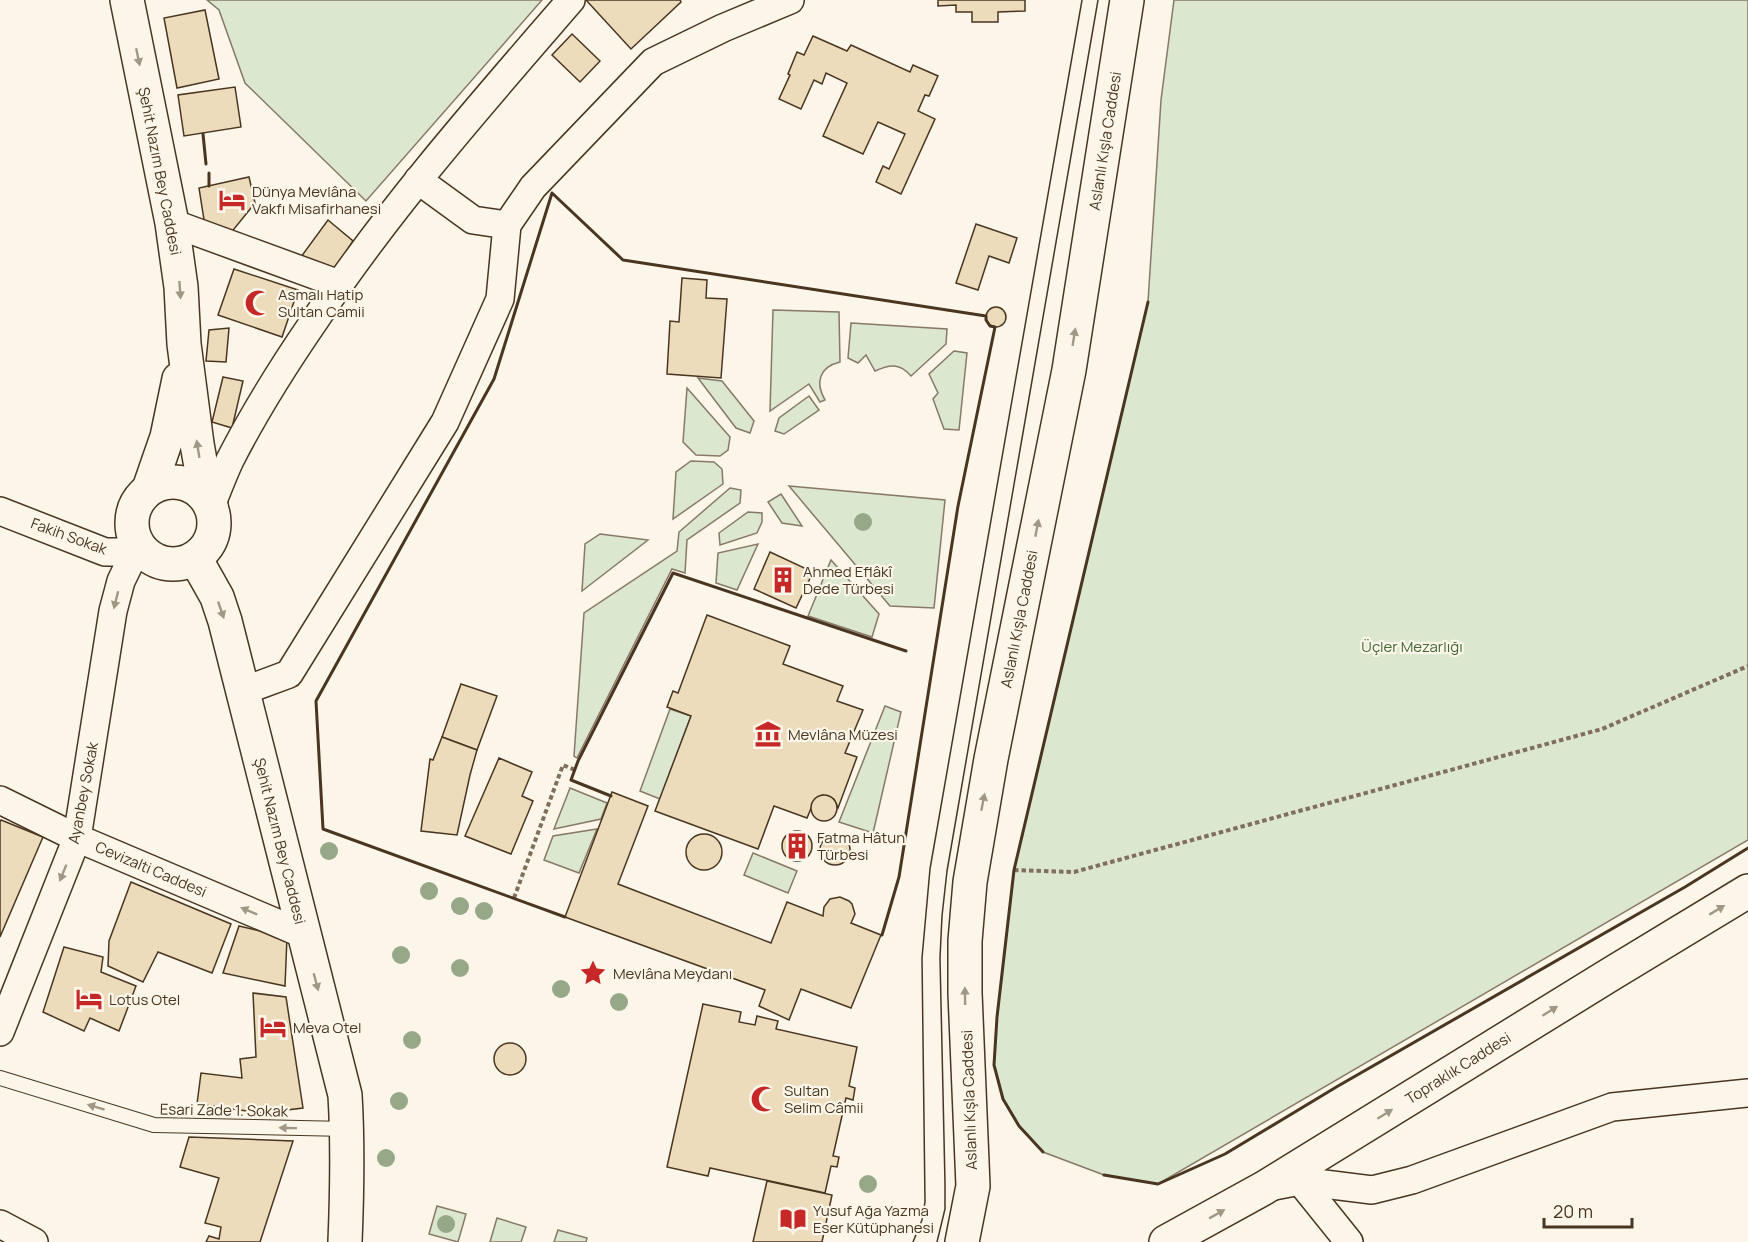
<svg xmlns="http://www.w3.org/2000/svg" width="1748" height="1242" font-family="Manrope,sans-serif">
<rect width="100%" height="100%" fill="#fbf6e9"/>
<g fill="#dce7d0" stroke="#887966" stroke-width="1.5">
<polygon points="207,0 542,0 366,201 245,83 219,10"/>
<polygon points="1174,0 1748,0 1748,840 1158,1184 1104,1175 1043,1152 1019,1126 1003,1099 994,1065 997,1017 1014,870 1148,302 1161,100"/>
<path d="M 773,310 L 839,312 L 840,362 C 819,367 815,383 825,400 L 820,402 L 809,384 L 770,411 Z"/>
<path d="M 851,323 L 947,329 L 946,344 L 911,376 C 900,363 890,364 875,371 L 866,355 L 858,363 L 848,358 Z"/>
<polygon points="954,351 967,353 959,430 944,429 933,399 938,393 929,374"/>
<polygon points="698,378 722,381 754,421 750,433 736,428"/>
<polygon points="687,388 730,437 728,450 720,456 696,455 683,442"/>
<polygon points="809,396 819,410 784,434 775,431 779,418"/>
<polygon points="691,461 714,462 722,469 723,484 673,519 676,472"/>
<polygon points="789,486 945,500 934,608 890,606"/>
<polygon points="730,488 741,490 740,503 687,540 685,573 672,569 577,758 574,756 584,613 677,551 679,532"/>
<polygon points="781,494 802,526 782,523 768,502"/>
<polygon points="748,512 762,513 762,522 757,533 720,545 719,533"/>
<polygon points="600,534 648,540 582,591 585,544"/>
<polygon points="758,544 737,590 716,583 718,553"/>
<polygon points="831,560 879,614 872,637 808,616"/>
<polygon points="885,706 901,712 873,833 839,822"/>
<polygon points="670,709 691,716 660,799 640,791"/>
<polygon points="570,788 607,803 601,819 554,829"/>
<polygon points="597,829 579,873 544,860 553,836"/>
<polygon points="753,853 797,871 788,893 744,875"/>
<polygon points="437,1206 466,1214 458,1242 429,1234"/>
<polygon points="497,1218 526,1227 521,1242 490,1242"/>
<polygon points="558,1230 587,1238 586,1242 554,1242"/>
</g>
<g fill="#ecdcbc" stroke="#4a3520" stroke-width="1.5">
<polygon points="586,0 680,0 681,2 631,49"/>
<polygon points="938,0 1025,0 1025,11 998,12 998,22 972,22 972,12 956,12 956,5 938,6"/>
<polygon points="205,10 219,79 177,88 164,18"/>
<polygon points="572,34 600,61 580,82 552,55"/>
<polygon points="813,36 847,51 851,45 910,72 913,65 938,76 929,96 925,95 918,111 935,119 901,194 876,182 883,166 889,169 905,134 878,122 863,154 823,136 847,83 826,73 822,84 814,80 801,109 779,99 790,75 788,74 797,52 804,55"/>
<polygon points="235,87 241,127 184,136 178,95"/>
<polygon points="249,177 255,203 230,234 205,226 199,188"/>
<polygon points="328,220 353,241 332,273 298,261"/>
<polygon points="976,224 1017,238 1009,263 989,256 978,290 956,283"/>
<polygon points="234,269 298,290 282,337 218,315"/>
<polygon points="682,278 707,280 706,298 727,299 721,378 667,374 670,321 679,322"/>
<circle cx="996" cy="317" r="10"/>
<polygon points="229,328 226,362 206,361 209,330"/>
<polygon points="223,377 243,381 232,428 212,422"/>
<polygon points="770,552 813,572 796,608 754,589"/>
<polygon points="707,615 790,646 783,664 843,686 837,701 863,710 845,753 857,757 838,808 834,799 823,795 815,799 807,818 774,806 758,849 655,811 691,716 667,707 673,691 678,693"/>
<polygon points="461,684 497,696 477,750 442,737"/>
<polygon points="442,737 477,750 470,775 457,835 421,831 430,759 433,760"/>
<polygon points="499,758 532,772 522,796 533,801 511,854 465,836"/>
<polygon points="612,792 648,806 618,884 771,943 787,902 823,916 824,907 830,899 840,897 849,901 852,904 855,914 851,923 881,935 851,1008 801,989 789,1020 759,1006 765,990 565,917"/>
<circle cx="824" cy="808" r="13"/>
<polygon points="1,820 43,837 0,937 0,822"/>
<circle cx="797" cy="846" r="15"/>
<circle cx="704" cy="852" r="18"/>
<circle cx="835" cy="850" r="15"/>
<polygon points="131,882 231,924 212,973 158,952 143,982 108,966 109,941"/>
<polygon points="239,926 287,937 285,986 223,973"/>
<polygon points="64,947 103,957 101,972 136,986 119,1031 90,1018 84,1031 43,1012"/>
<polygon points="253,993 286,997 303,1108 262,1113 197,1104 201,1073 242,1078 240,1059 256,1057"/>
<polygon points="703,1004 741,1012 739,1022 755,1025 757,1016 778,1021 776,1029 857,1047 849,1086 855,1088 853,1100 846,1098 833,1156 839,1157 837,1167 831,1166 825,1193 710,1168 708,1176 667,1167"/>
<circle cx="510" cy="1059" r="16"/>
<polygon points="189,1137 293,1141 260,1242 206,1242 209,1236 219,1239 221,1227 205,1223 219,1178 180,1167"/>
<polygon points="767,1181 832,1195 822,1242 753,1242"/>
</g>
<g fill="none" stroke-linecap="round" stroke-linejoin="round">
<g stroke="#4a3520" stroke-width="16">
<polyline id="lane" points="0,1078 154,1125 347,1129"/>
</g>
<g stroke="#4a3520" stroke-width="30">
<g id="street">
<polyline points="418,180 473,220 507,225"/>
<polyline points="172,223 339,284"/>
<path d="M 211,506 C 217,491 223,475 230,460 C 255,411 284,365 315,320 C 391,206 481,104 571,0"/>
<polyline points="0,511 105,552 123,552 138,546"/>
<polyline points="243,691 289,674 445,422 500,299 507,225 533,187 653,62 723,28 790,0"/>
<polyline points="0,800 77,838 303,934"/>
<polyline points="0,1032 77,838 113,611 121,581 138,546"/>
<polyline points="1300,1181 1349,1242"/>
<polyline points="1269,1187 1300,1181 1372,1190 1412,1180 1612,1107 1748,1093"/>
<polyline points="0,1224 34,1242"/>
</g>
</g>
<g stroke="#4a3520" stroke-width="36">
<g id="secondary">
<polyline points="127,0 172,223 181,287 184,344 197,444 202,472 211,506"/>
<circle cx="173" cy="523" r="41"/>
<polyline points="149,489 167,437 179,379"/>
<path d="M 195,558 L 217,597 L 225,621 L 345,1095 C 348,1144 347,1193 345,1242"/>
<polyline points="962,1242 973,1186 965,993 965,941 970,882 991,759 1069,370 1127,0"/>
<polyline points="1166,1242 1264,1188 1611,974 1748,891"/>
</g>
</g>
<g stroke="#7f6f5c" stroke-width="4" stroke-dasharray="4.5 3" stroke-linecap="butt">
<polyline points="1014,870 1074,872 1602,729 1748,666"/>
<polyline points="514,898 563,765 575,770"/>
</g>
<use href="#lane" stroke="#fbf6e9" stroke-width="14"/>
<use href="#street" stroke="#fbf6e9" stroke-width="27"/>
<use href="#secondary" stroke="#fbf6e9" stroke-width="33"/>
<g stroke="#4a3520" stroke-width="1.5">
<polyline points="913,1242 922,1220 925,1202 922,958 930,869 1082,0"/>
<polyline points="937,1242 945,1209 945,1183 940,958 942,916 947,871 1098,0"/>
</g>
<g stroke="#4a3520" stroke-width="3">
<polyline points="203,134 206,164"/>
<polyline points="209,173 209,186"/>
<polyline points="611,796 571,780 578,761 673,573 906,651"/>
<polyline points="565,917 323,829 316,701 494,379 552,193 623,260 986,316 986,320 990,326 995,327 958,506 899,877 882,935"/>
<polyline points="1043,1152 1019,1126 1003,1099 994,1065 997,1017 1014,870 1148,302"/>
<polyline points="1104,1175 1158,1184 1225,1154 1338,1086 1685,887 1748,848"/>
</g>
</g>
<g fill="#96a887">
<circle cx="863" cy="522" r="9"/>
<circle cx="329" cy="851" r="9"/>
<circle cx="429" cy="891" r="9"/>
<circle cx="460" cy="906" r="9"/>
<circle cx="484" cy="911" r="9"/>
<circle cx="401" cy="955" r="9"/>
<circle cx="460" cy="968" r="9"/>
<circle cx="561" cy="989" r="9"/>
<circle cx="619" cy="1002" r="9"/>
<circle cx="412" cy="1040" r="9"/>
<circle cx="399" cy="1101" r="9"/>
<circle cx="386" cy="1158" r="9"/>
<circle cx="868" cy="1184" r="9"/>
<circle cx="446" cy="1224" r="9"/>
</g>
<defs><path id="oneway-solid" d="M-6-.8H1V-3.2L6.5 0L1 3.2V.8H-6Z" transform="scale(1.5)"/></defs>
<g fill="#a29684">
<use href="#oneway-solid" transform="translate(138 57) rotate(78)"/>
<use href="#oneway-solid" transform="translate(180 290) rotate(86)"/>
<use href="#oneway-solid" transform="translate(1074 337) rotate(-81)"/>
<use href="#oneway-solid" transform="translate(198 449) rotate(-99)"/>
<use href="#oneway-solid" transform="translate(1037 528) rotate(-79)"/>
<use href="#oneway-solid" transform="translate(116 600) rotate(104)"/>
<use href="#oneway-solid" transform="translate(221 610) rotate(71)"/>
<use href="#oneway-solid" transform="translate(983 802) rotate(-79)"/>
<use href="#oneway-solid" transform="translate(63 873) rotate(112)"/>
<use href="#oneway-solid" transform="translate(1717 910) rotate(-31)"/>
<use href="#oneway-solid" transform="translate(249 911) rotate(-157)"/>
<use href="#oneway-solid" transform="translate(316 982) rotate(75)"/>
<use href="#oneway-solid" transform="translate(965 996) rotate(-91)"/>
<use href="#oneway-solid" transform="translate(1550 1011) rotate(-32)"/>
<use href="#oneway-solid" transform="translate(96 1107) rotate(-163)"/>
<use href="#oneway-solid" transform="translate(1385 1114) rotate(-32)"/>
<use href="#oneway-solid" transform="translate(288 1128) rotate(-179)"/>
<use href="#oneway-solid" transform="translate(1217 1214) rotate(-29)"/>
</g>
<defs>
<g id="hotel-bare" transform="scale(2.07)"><path d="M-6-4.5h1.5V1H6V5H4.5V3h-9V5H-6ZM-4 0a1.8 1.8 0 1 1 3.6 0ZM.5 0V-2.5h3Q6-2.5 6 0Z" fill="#c62828" stroke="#fbf6e9" stroke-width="2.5" paint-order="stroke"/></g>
<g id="mosque-bare" transform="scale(2.07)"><path d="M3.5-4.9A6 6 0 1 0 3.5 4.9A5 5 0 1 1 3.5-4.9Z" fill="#c62828" stroke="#fbf6e9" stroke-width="2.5" paint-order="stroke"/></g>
<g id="building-bare" transform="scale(2.07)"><path d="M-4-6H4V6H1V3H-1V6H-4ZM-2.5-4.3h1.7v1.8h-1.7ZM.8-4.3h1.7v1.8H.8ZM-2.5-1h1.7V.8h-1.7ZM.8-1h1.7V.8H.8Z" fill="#c62828" stroke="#fbf6e9" stroke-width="2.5" paint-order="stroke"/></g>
<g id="museum-bare" transform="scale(2.07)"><path d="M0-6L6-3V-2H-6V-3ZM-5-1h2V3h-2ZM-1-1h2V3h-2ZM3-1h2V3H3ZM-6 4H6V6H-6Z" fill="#c62828" stroke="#fbf6e9" stroke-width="2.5" paint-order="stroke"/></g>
<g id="sight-bare" transform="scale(2.07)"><path d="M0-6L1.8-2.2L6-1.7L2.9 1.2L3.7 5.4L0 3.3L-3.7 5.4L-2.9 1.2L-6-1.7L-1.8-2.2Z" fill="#c62828" stroke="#fbf6e9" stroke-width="2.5" paint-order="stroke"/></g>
<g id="library-bare" transform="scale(2.07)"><path d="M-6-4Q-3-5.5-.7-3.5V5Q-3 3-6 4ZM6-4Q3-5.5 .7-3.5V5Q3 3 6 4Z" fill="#c62828" stroke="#fbf6e9" stroke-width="2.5" paint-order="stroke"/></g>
</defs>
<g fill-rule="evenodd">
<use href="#hotel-bare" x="232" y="200"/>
<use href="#mosque-bare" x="258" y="303"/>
<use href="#building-bare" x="783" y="580"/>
<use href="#museum-bare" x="768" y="734"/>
<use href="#building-bare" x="797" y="846"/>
<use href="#sight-bare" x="593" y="973"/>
<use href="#hotel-bare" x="89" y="999"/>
<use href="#hotel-bare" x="273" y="1027"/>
<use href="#mosque-bare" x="764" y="1099"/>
<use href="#library-bare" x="793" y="1219"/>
</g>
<g text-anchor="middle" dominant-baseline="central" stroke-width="4.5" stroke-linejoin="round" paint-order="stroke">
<g font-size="15" fill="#4a3520" stroke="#fbf6e9">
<text transform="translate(1105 141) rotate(-81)">Aslanlı Kışla Caddesi</text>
<text transform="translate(160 171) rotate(79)">Şehit Nazım Bey Caddesi</text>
<text transform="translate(69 536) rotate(20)">Fakih Sokak</text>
<text transform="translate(1019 619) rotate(-79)">Aslanlı Kışla Caddesi</text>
<text transform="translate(83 793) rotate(-79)">Ayanbey Sokak</text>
<text transform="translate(280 841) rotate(76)">Şehit Nazım Bey Caddesi</text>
<text transform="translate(151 869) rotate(23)">Cevizalti Caddesi</text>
<text transform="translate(1458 1068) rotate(-32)">Topraklık Caddesi</text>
<text transform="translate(969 1100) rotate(-92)">Aslanlı Kışla Caddesi</text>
<text transform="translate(224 1110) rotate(1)">Esari Zade 1. Sokak</text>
</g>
<g font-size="15" fill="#4a3520" stroke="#fbf6e9" text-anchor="start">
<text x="252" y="191">Dünya Mevlâna<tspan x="252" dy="17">Vakfı Misafirhanesi</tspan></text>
<text x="278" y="294">Asmalı Hatip<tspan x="278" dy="17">Sultan Camii</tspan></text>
<text x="803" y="571">Ahmed Eflâkî<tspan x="803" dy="17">Dede Türbesi</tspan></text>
<text x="788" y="734">Mevlâna Müzesi</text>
<text x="817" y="837">Fatma Hâtun<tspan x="817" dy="17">Türbesi</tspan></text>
<text x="613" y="973">Mevlâna Meydanı</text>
<text x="109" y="999">Lotus Otel</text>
<text x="293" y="1027">Meva Otel</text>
<text x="784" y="1090">Sultan<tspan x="784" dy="17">Selim Câmii</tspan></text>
<text x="813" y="1210">Yusuf Ağa Yazma<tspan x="813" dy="17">Eser Kütüphanesi</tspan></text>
</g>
<g font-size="15" fill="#436837" stroke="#fbf6e9">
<text x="1412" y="646">Üçler Mezarlığı</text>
</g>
</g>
<path d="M1544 1218v9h88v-9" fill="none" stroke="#4a3520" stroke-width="3"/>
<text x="1553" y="1218" font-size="18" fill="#4a3520" stroke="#fbf6e9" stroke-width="4.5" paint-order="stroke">20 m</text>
</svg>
